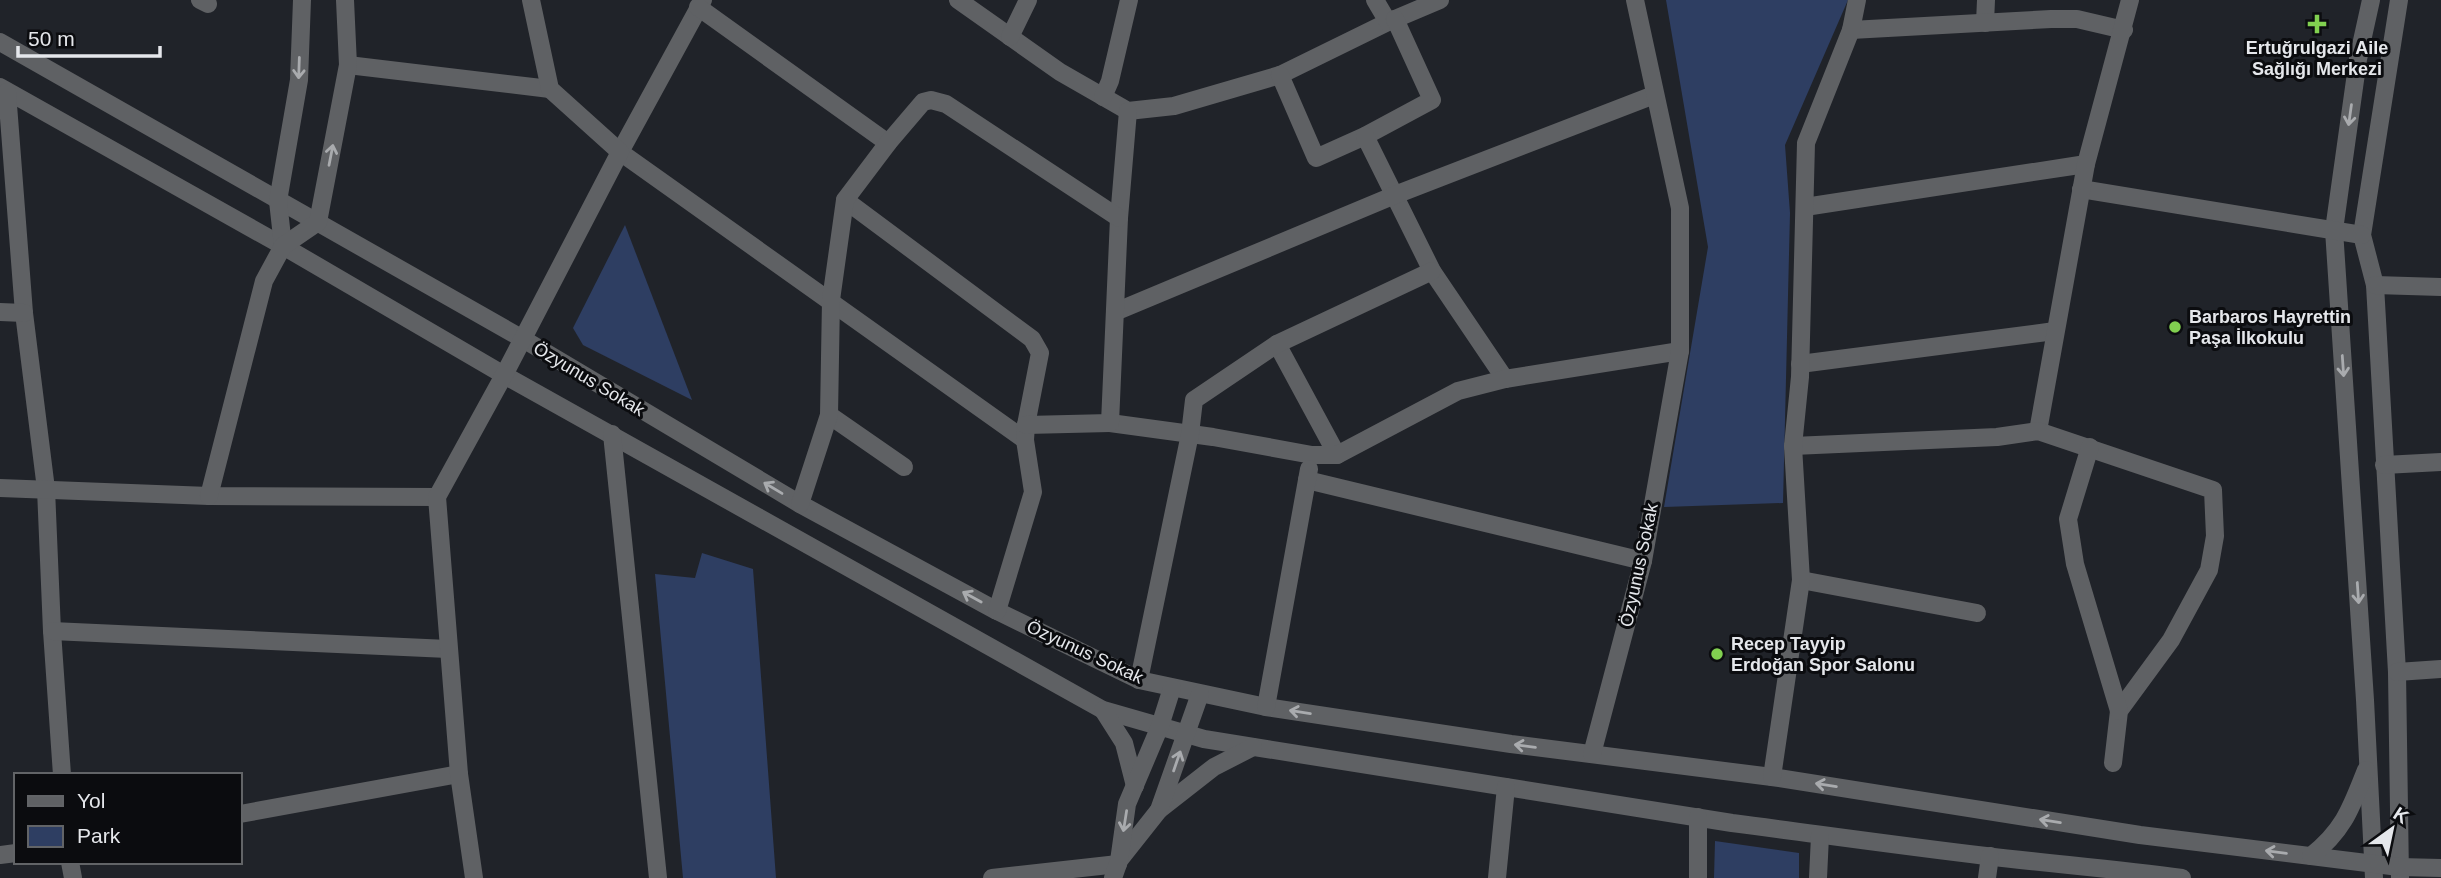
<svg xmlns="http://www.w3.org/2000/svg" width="2441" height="878" font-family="Helvetica,sans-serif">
<rect width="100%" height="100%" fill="#202329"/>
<g fill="#2e3e62">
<polygon points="1666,0 1848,0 1785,145 1790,213 1783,503 1664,507 1708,247"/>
<polygon points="625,225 692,400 583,345 573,328"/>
<polygon points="702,553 753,569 776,878 683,878 655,574 695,578"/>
<polygon points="1715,841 1799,853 1799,878 1714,878"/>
</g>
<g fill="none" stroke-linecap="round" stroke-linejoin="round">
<g stroke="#5f6164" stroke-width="18">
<polyline points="200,0 208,4"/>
<polyline points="703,0 620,152 1025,440"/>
<polyline points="958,0 1060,72 1128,111 1174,106 1280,75 1388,22 1440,0"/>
<polyline points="1375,0 1388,22"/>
<polyline points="2371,0 2358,59 2334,230 2365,700 2374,878"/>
<polyline points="2399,0 2362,235 2375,285 2397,672 2400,878"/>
<polyline points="698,7 888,143"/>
<polyline points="1985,23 1986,0"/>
<polyline points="1851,30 2051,19 2077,19 2124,30"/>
<polyline points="1010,37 1028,0"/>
<polyline points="0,42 523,339 800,504 997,611 1139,680 1266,707 1511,744 1772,777 2140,835 2399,867 2441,868"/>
<polyline points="348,65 550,89"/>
<polyline points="1280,75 1316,158 1365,136 1432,100 1395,19"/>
<path d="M 0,87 L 283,246 L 504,375 L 1103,710 L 1204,739 L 1732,823 C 1817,834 1901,846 1986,856 C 2052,864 2117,869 2182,878"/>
<polyline points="7,92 24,313 46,489 52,631 62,775"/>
<polyline points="1103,97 1110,81 1129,0"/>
<polyline points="1365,136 1432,271 1505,379"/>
<polyline points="2081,189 2362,235"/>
<polyline points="845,200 1032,339 1040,353 1026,425 1025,440 1033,492 997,611"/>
<polyline points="1805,207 2086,164"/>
<polyline points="283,246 278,201 299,80 302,0"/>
<polyline points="2375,285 2441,287"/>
<polyline points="0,312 24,313"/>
<polyline points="1115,312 1395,195 1654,95"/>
<polyline points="1277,344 1337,455"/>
<polyline points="1800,364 2055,331"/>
<polyline points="829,415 904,467"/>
<polyline points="1110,423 1213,437 1312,455 1337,455 1458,391 1505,379 1680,351"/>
<polyline points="1026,425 1110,423 1119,218 1128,111"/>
<polyline points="2038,431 2086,164 2130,0"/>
<polyline points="612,434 658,878"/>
<polyline points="1793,446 1997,437 2038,431 2213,490 2215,536 2209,570 2171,640 2119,711 2113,763"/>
<polyline points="2090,447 2068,519 2075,564 2119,711"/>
<polyline points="2384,465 2441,462"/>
<polyline points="1307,480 1643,561"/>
<polyline points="0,488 209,496 437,497"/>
<polyline points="209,496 264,281 283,246 318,222 348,65 345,0"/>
<polyline points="800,504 829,415 831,300 845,200 888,143 923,102 931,100 946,104 1119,218"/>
<polyline points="1801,580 1977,613"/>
<polyline points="52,631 448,649"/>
<polyline points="2397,672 2441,669"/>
<polyline points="1139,680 1190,434 1194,400 1277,344 1432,271"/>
<polyline points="1266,707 1309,469"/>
<polyline points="1103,710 1124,743 1135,786"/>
<polyline points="1592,754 1643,561 1680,351 1680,208 1635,0"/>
<polyline points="1772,777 1801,580 1793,446 1800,377 1806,143 1851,30 1857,0"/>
<polyline points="1159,810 1214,767 1253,747"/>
<polyline points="240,814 459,774"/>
<polyline points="0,855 16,853"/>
<path d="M 2311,856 C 2344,830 2351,808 2366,770"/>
<polyline points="1121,858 1159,810 1200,694"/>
<polyline points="70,862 73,878"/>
<polyline points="474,878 459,774 437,497 504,375 620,152 550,89 531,0"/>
<polyline points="992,878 1118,864"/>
<polyline points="1113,878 1119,861 1127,804 1160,726 1172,688"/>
<polyline points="1497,878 1506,787"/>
<polyline points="1698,878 1698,817"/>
<polyline points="1818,878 1820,836"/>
<polyline points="1987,878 1990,856"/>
</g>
</g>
<defs><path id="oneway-shaft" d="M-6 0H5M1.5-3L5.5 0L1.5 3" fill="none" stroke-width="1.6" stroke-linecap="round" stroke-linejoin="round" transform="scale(1.75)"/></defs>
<g stroke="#a9abae">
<use href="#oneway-shaft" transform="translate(299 68) rotate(92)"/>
<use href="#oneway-shaft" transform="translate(2350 115) rotate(98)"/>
<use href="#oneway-shaft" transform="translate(331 155) rotate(-79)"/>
<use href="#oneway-shaft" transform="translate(2343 366) rotate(86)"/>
<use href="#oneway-shaft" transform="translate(773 488) rotate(-149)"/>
<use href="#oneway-shaft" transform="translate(2358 593) rotate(86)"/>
<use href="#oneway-shaft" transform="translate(972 597) rotate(-151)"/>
<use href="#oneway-shaft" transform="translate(1300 712) rotate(-171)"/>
<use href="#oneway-shaft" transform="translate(1525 746) rotate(-173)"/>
<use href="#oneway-shaft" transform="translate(1177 761) rotate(-71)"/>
<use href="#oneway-shaft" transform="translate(1826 785) rotate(-171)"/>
<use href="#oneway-shaft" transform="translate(1125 821) rotate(99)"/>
<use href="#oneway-shaft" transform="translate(2050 821) rotate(-171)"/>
<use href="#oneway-shaft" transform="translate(2276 852) rotate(-173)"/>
</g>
<g fill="#81d050" stroke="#0b0c0f" stroke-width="2.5">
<path d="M2313.5 13.5h7v7h7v7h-7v7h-7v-7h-7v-7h7z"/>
<circle cx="2175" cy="327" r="7"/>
<circle cx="1717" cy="654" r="7"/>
</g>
<g text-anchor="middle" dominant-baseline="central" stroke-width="6" stroke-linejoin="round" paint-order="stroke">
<g font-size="18" font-weight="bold" fill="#e5e7eb" stroke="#0b0c0f" text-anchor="start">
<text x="2317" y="48" text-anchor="middle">Ertuğrulgazi Aile<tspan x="2317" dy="21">Sağlığı Merkezi</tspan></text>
<text x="2189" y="317">Barbaros Hayrettin<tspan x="2189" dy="21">Paşa İlkokulu</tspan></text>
<text x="1731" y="644">Recep Tayyip<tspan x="1731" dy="21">Erdoğan Spor Salonu</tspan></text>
</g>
<g font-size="18" fill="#e5e7eb" stroke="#0b0c0f">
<text transform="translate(589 379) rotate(31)">Özyunus Sokak</text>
<text transform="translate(1639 565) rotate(-78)">Özyunus Sokak</text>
<text transform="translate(1085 652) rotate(25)">Özyunus Sokak</text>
</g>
</g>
<rect x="14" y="773" width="228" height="91" fill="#0b0c0f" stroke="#626467" stroke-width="2"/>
<rect x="28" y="796" width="35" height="10" fill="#5f6164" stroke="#626467" stroke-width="2"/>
<text x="77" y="808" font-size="21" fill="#e5e7eb">Yol</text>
<rect x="28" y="826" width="35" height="21" fill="#2e3e62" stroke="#626467" stroke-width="2"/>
<text x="77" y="843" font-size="21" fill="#e5e7eb">Park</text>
<g transform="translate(2392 829) rotate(33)" stroke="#0b0c0f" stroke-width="5" paint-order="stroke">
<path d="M0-5L12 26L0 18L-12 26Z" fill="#e5e7eb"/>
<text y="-10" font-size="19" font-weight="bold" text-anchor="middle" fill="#e5e7eb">K</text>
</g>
<path d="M18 46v10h142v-10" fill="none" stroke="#e5e7eb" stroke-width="3.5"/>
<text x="28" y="46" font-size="21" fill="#e5e7eb" stroke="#0b0c0f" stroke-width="5" paint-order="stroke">50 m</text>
</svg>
